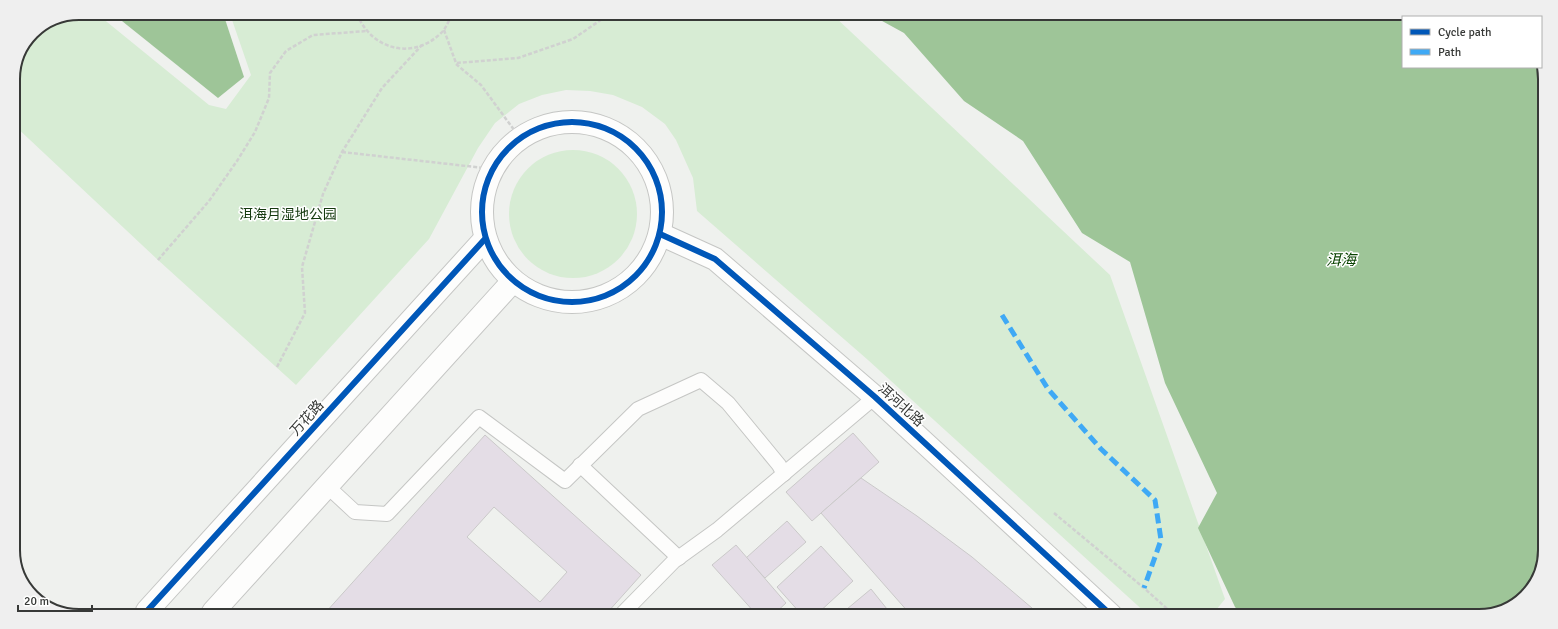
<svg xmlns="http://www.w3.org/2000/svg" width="1558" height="629" font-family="Signika,'Noto Sans SC',sans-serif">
<rect width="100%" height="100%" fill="#eff1ee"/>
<g fill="#d7ecd4">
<polygon points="79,13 96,13 209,105 226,109 251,75 230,14 834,16 1110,275 1225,599 1212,615 1148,615 868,360 697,211 693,178 676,140 665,124 642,107 613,95 590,91 566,90 542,95 519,104 495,123 478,148 429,239 296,385 158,260 13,124 13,75 32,32"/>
<circle cx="573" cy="214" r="64"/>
</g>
<g fill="#9ec598">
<polygon points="112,13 223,13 244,77 218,98"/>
<polygon points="873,16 1403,18 1403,67 1541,67 1541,64 1545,75 1540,575 1516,605 1479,616 1242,615 1235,607 1198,528 1217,493 1165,383 1130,262 1082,233 1023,141 964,101 904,33"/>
</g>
<g fill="#e4dde6" stroke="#cac9c9" fill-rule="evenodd">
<polygon points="853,433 879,462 812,521 786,492"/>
<path d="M 485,435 L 641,575 L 607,613 L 326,612 ZM 494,507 L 567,572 L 540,602 L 467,537 Z"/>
<polygon points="861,478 917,516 972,557 1039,614 910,614 821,513"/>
<polygon points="787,521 806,542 765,578 746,558"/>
<polygon points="736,545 786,603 774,614 755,613 712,565"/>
<polygon points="821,546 853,581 817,614 801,614 777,587"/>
<polygon points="871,589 891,614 841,614"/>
</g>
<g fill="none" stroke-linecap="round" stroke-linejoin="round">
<g stroke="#c5c6c4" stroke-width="16">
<g id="lane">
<polyline points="580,465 679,558"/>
<polyline points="327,486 355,512 387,514 479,417 565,481 638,409 701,380 728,403 779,465 784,474"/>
<polyline points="623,613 674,561 717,530 875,397"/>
</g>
</g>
<g stroke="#c5c6c4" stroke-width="24">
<g id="secondary">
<circle cx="572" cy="212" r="90"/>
<polyline points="660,234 715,259 875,397 1111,615"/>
<polyline points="147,611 484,240"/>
<polyline points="213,612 513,281"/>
</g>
</g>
<g stroke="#d0d1d0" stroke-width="2.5" stroke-dasharray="4 2" stroke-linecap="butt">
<path d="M 357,14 C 372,51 415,61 443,31 C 447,26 449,20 452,14"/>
<polyline points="444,30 456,63 518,58 573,39 608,15"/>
<polyline points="456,64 481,85 520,138"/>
<polyline points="342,152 493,169"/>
<polyline points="158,260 209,201 237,161 255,132 269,98 270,73 286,51 313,35 367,31"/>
<polyline points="277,367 305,313 302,267 323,194 342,152 382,88 422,45"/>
<polyline points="1054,513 1144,588 1174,615"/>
</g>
<use href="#lane" stroke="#fdfdfc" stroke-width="14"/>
<use href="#secondary" stroke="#fdfdfc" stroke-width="22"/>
<polyline stroke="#3fa9f5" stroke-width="5" stroke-dasharray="10 5" stroke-linecap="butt" points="1002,315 1048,389 1101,449 1155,500 1161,540 1144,588"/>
<g stroke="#fff" stroke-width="8">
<g id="cycleway">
<circle cx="572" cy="212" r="90"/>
<polyline points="660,234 715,259 875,397 1111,615"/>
<polyline points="147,611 484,240"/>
</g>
</g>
<use href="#cycleway" stroke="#0057b8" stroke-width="6"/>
</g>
<g text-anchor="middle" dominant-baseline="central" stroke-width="3" stroke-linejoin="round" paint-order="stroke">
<g font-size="14" fill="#153a0f" stroke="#fff">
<text x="288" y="214">洱海月湿地公园</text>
</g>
<g font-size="14" fill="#373937" stroke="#fff">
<text transform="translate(901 405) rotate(42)">洱河北路</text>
<text transform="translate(307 418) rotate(-48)">万花路</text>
</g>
<g font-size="15" font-style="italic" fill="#094200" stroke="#fff">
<text x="1341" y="260">洱海</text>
</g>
</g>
<path d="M0 0H1558V629H0ZM79 20H1479A59 59 0 0 1 1538 79V550A59 59 0 0 1 1479 609H79A59 59 0 0 1 20 550V79A59 59 0 0 1 79 20Z" fill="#efefef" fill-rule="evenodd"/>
<path fill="none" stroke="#373937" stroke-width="2" d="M79 20H1479A59 59 0 0 1 1538 79V550A59 59 0 0 1 1479 609H79A59 59 0 0 1 20 550V79A59 59 0 0 1 79 20Z"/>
<rect x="1402" y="16" width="140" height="52" fill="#ffffff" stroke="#afb0af"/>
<rect x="1410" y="29" width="20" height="6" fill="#0057b8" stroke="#afb0af"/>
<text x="1438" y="36" font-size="12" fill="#373937">Cycle path</text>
<rect x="1410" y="49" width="20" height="6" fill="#3fa9f5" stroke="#afb0af"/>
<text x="1438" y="56" font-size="12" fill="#373937">Path</text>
<path d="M18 605v6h74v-6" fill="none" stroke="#373937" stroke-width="2"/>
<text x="24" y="605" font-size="12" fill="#373937" stroke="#ffffff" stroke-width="3" paint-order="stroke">20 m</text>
</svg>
